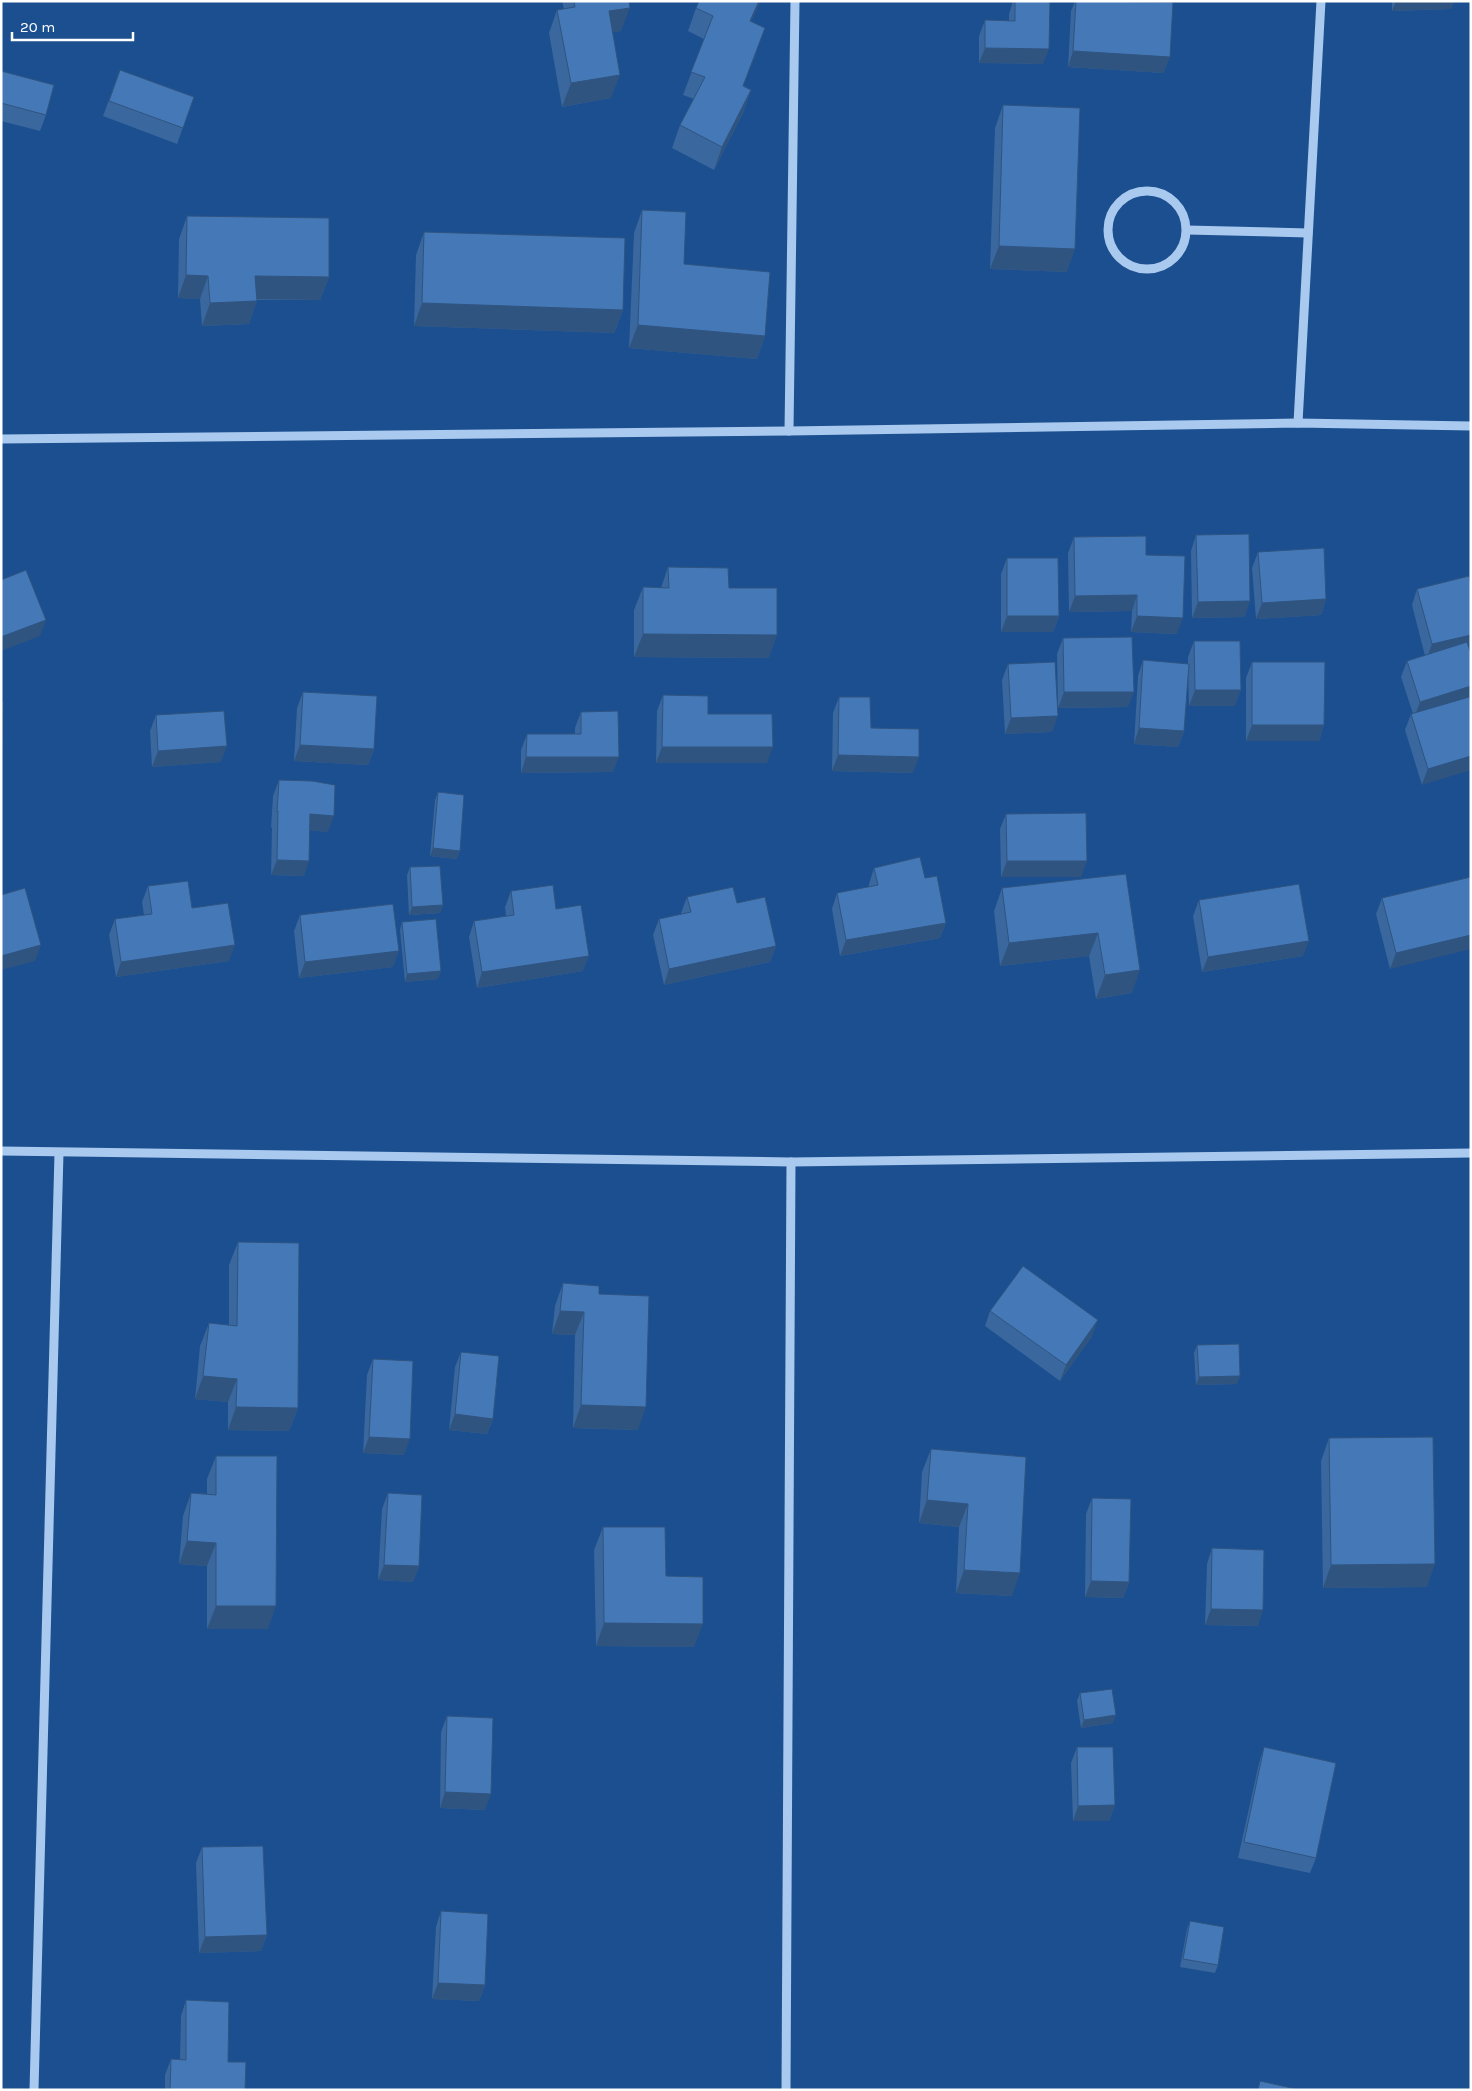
<svg xmlns="http://www.w3.org/2000/svg" width="1472" height="2091" font-family="Karla,sans-serif">
<rect width="100%" height="100%" fill="#1b4f8f"/>
<g fill="none" stroke-linecap="round" stroke-linejoin="round">
<g stroke="#a9c9ee" stroke-width="9">
<circle cx="1147" cy="230" r="39"/>
<polyline points="1187,230 1308,233"/>
<polyline points="1298,423 1321,1"/>
<polyline points="789,431 795,1"/>
<polyline points="1,439 789,431 1298,423 1471,426"/>
<polyline points="1,1151 791,1162 1471,1153"/>
<polyline points="34,2090 59,1153"/>
<polyline points="786,2090 791,1162"/>
</g>
</g>
<g fill="#3a679d">
<polygon points="562,1 629,1 621,31 612,32 611,98 562,107 549,33 557,10 564,9"/>
<polygon points="1013,1 1050,1 1043,64 979,63 979,36 985,20 1009,21 1009,14"/>
<polygon points="1075,1 1164,1 1164,73 1068,67 1071,11"/>
<polygon points="1392,1 1454,1 1451,9 1392,11"/>
<polygon points="696,8 751,22 757,51 743,86 751,90 743,113 714,170 672,148 680,125 694,99 683,95 704,39 688,31"/>
<polygon points="120,70 194,97 177,144 103,116"/>
<polygon points="1,71 46,115 40,131 1,121"/>
<polygon points="1003,105 1067,272 990,269 995,128"/>
<polygon points="642,210 684,264 765,336 757,359 629,348 634,233"/>
<polygon points="187,216 329,277 320,300 257,300 249,324 202,326 200,299 178,298 179,239"/>
<polygon points="424,232 623,310 614,333 414,326 416,255"/>
<polygon points="1196,535 1245,617 1192,618 1191,551"/>
<polygon points="1074,537 1177,634 1131,632 1132,611 1069,612 1068,553"/>
<polygon points="1258,552 1326,599 1321,615 1256,619 1252,568"/>
<polygon points="1007,558 1059,616 1053,632 1001,632 1001,574"/>
<polygon points="668,567 769,658 634,657 634,610 643,587 661,588"/>
<polygon points="1417,589 1469,650 1471,654 1422,785 1405,730 1411,714 1413,714 1401,677 1407,661 1425,656 1412,605"/>
<polygon points="1063,638 1128,707 1058,708 1057,654"/>
<polygon points="1194,641 1235,706 1189,706 1188,671 1184,731 1178,747 1134,744 1138,676 1143,660 1188,664 1188,657"/>
<polygon points="1252,662 1324,725 1319,741 1246,741 1246,678"/>
<polygon points="1008,664 1052,732 1005,734 1002,680"/>
<polygon points="303,692 374,749 368,765 294,761 297,708"/>
<polygon points="663,695 767,763 656,763 657,711"/>
<polygon points="839,697 871,728 913,773 832,771 833,713"/>
<polygon points="581,712 613,772 521,773 521,750 527,734 575,734 575,728"/>
<polygon points="156,715 221,762 152,767 150,731"/>
<polygon points="279,780 328,832 310,830 304,876 271,875 272,827 271,828 273,796"/>
<polygon points="438,792 457,859 430,856 435,800"/>
<polygon points="1006,814 1081,877 1001,877 1000,829"/>
<polygon points="410,867 443,905 440,913 409,915 407,875"/>
<polygon points="874,868 925,878 946,923 940,938 840,956 832,909 837,893 869,887 869,884"/>
<polygon points="1126,874 1132,993 1096,999 1089,956 1000,966 994,911 1002,888"/>
<polygon points="1471,877 1390,969 1376,914 1382,898"/>
<polygon points="148,886 192,908 229,961 116,977 109,935 115,919 144,915 142,902"/>
<polygon points="511,891 556,909 583,971 477,988 469,937 474,921 506,916 505,907"/>
<polygon points="687,897 737,903 776,946 770,962 664,985 653,935 659,919 682,914 681,913"/>
<polygon points="1199,900 1303,956 1202,972 1193,916"/>
<polygon points="300,915 393,967 299,978 294,931"/>
<polygon points="402,922 438,979 405,982 400,930"/>
<polygon points="238,1242 298,1408 289,1431 228,1430 228,1402 195,1399 200,1346 209,1323 229,1325 229,1265"/>
<polygon points="563,1283 599,1294 638,1430 573,1428 575,1335 552,1334 555,1306"/>
<polygon points="990,1311 1092,1336 1060,1381 985,1326"/>
<polygon points="1197,1345 1237,1384 1196,1385 1194,1353"/>
<polygon points="461,1352 493,1419 487,1434 449,1430 455,1367"/>
<polygon points="373,1359 404,1455 363,1453 367,1375"/>
<polygon points="1329,1438 1427,1587 1323,1588 1321,1461"/>
<polygon points="931,1449 1026,1457 1012,1596 956,1593 959,1527 919,1523 922,1472"/>
<polygon points="216,1456 268,1629 207,1629 207,1566 179,1564 183,1516 191,1493 207,1494 207,1479"/>
<polygon points="388,1493 419,1566 413,1582 378,1580 382,1509"/>
<polygon points="1092,1498 1129,1582 1123,1598 1085,1597 1086,1514"/>
<polygon points="603,1527 666,1576 694,1647 596,1646 594,1550"/>
<polygon points="1212,1548 1258,1626 1205,1625 1207,1564"/>
<polygon points="1080,1693 1113,1723 1081,1728 1077,1701"/>
<polygon points="447,1716 485,1810 440,1808 441,1732"/>
<polygon points="1077,1747 1115,1805 1109,1821 1073,1821 1071,1763"/>
<polygon points="1264,1747 1316,1858 1310,1873 1238,1858 1259,1763"/>
<polygon points="202,1847 267,1935 261,1951 199,1953 196,1863"/>
<polygon points="441,1911 485,1985 479,2001 432,1999 436,1927"/>
<polygon points="1190,1921 1218,1965 1215,1973 1180,1967 1187,1929"/>
<polygon points="186,2000 228,2062 245,2090 165,2090 165,2075 171,2059 180,2060 181,2016"/>
</g>
<g fill="#305480">
<polygon points="759,1 761,1 741,44 750,21"/>
<polygon points="1396,1 1454,1 1451,9 1392,11"/>
<polygon points="630,8 621,31 600,34 609,11"/>
<polygon points="765,28 757,51 734,109 743,86"/>
<polygon points="985,48 1049,49 1043,64 979,63"/>
<polygon points="1073,51 1170,57 1164,73 1068,67"/>
<polygon points="620,75 611,98 562,107 571,83"/>
<polygon points="751,90 743,113 714,170 722,147"/>
<polygon points="999,246 1075,249 1067,272 990,269"/>
<polygon points="186,275 208,276 200,299 178,298"/>
<polygon points="255,276 329,277 320,300 247,299"/>
<polygon points="257,301 249,324 202,326 210,303"/>
<polygon points="422,303 623,310 614,333 414,326"/>
<polygon points="638,325 765,336 757,359 629,348"/>
<polygon points="1137,595 1132,611 1069,612 1075,596"/>
<polygon points="1326,599 1321,615 1256,619 1262,603"/>
<polygon points="1250,601 1245,617 1192,618 1198,602"/>
<polygon points="1007,616 1059,616 1053,632 1001,632"/>
<polygon points="1137,616 1183,618 1177,634 1131,632"/>
<polygon points="46,620 40,636 1,651 1,637"/>
<polygon points="643,634 777,635 769,658 634,657"/>
<polygon points="1471,635 1471,649 1426,660 1432,644"/>
<polygon points="1471,686 1471,700 1414,718 1420,702"/>
<polygon points="1195,690 1241,690 1235,706 1189,706"/>
<polygon points="1064,692 1134,692 1128,707 1058,708"/>
<polygon points="1058,716 1052,732 1005,734 1011,718"/>
<polygon points="1252,725 1324,725 1319,741 1246,741"/>
<polygon points="1139,728 1184,731 1178,747 1134,744"/>
<polygon points="300,745 374,749 368,765 294,761"/>
<polygon points="227,746 221,762 152,767 158,751"/>
<polygon points="662,747 773,747 767,763 656,763"/>
<polygon points="838,755 919,757 913,773 832,771"/>
<polygon points="1471,756 1471,770 1422,785 1428,769"/>
<polygon points="526,757 619,757 613,772 521,773"/>
<polygon points="310,814 334,816 328,832 305,830"/>
<polygon points="433,848 460,851 457,859 430,856"/>
<polygon points="277,860 309,861 304,876 271,875"/>
<polygon points="1007,861 1087,861 1081,877 1001,877"/>
<polygon points="443,905 440,913 409,915 412,907"/>
<polygon points="946,923 940,938 840,956 846,940"/>
<polygon points="1098,933 1089,956 1000,966 1009,943"/>
<polygon points="1471,935 1471,949 1390,969 1396,953"/>
<polygon points="1309,941 1303,956 1202,972 1208,957"/>
<polygon points="41,945 35,961 1,970 1,956"/>
<polygon points="235,945 229,961 116,977 121,962"/>
<polygon points="776,946 770,962 664,985 669,969"/>
<polygon points="399,951 393,967 299,978 305,962"/>
<polygon points="589,956 583,971 477,988 482,972"/>
<polygon points="1140,970 1132,993 1096,999 1105,975"/>
<polygon points="441,971 438,979 405,982 407,974"/>
<polygon points="560,1311 584,1312 575,1335 552,1334"/>
<polygon points="1098,1320 1092,1336 1060,1381 1066,1365"/>
<polygon points="203,1376 237,1379 228,1402 195,1399"/>
<polygon points="1240,1376 1237,1384 1196,1385 1199,1377"/>
<polygon points="581,1405 646,1407 638,1430 573,1428"/>
<polygon points="236,1407 298,1408 289,1431 228,1430"/>
<polygon points="455,1414 493,1419 487,1434 449,1430"/>
<polygon points="369,1437 410,1439 404,1455 363,1453"/>
<polygon points="927,1500 968,1504 959,1527 919,1523"/>
<polygon points="187,1541 216,1543 207,1566 179,1564"/>
<polygon points="1435,1564 1427,1587 1323,1588 1331,1565"/>
<polygon points="384,1565 419,1566 413,1582 378,1580"/>
<polygon points="964,1570 1020,1573 1012,1596 956,1593"/>
<polygon points="1091,1581 1129,1582 1123,1598 1085,1597"/>
<polygon points="216,1606 276,1606 268,1629 207,1629"/>
<polygon points="1211,1609 1263,1610 1258,1626 1205,1625"/>
<polygon points="604,1623 703,1624 694,1647 596,1646"/>
<polygon points="1116,1715 1113,1723 1081,1728 1084,1720"/>
<polygon points="445,1792 491,1794 485,1810 440,1808"/>
<polygon points="1115,1805 1109,1821 1073,1821 1078,1806"/>
<polygon points="267,1935 261,1951 199,1953 205,1937"/>
<polygon points="438,1983 485,1985 479,2001 432,1999"/>
</g>
<g fill="#4478b7" stroke="#305480">
<polygon points="574,1 629,1 630,8 609,11 620,75 571,83 557,10 575,7"/>
<polygon points="699,1 759,1 750,21 765,28 743,86 751,90 722,147 680,125 705,77 691,72 713,16 696,8"/>
<polygon points="1015,1 1050,1 1049,49 985,48 985,20 1015,21"/>
<polygon points="1076,1 1173,2 1170,57 1073,51"/>
<polygon points="120,70 194,97 183,128 109,101"/>
<polygon points="1,71 54,85 46,115 1,103"/>
<polygon points="1003,105 1080,108 1075,249 999,246"/>
<polygon points="642,210 686,212 684,264 770,272 765,336 638,325"/>
<polygon points="187,216 329,218 329,277 255,276 257,301 210,303 208,276 186,275"/>
<polygon points="424,232 625,238 623,310 422,303"/>
<polygon points="1249,534 1250,601 1198,602 1196,535"/>
<polygon points="1146,536 1146,555 1185,556 1183,618 1137,616 1137,595 1075,596 1074,537"/>
<polygon points="1324,548 1326,599 1262,603 1258,552"/>
<polygon points="1007,558 1058,558 1059,616 1007,616"/>
<polygon points="668,567 728,568 729,588 777,588 777,635 643,634 643,587 669,588"/>
<polygon points="26,570 46,620 1,637 1,580"/>
<polygon points="1469,576 1471,584 1471,635 1432,644 1417,589"/>
<polygon points="1132,637 1134,692 1064,692 1063,638"/>
<polygon points="1194,641 1240,641 1241,690 1195,690"/>
<polygon points="1467,642 1471,654 1471,686 1420,702 1407,661"/>
<polygon points="1143,660 1189,664 1184,731 1139,728"/>
<polygon points="1055,662 1058,716 1011,718 1008,664"/>
<polygon points="1252,662 1325,662 1324,725 1252,725"/>
<polygon points="303,692 377,696 374,749 300,745"/>
<polygon points="663,695 708,696 708,714 772,714 773,747 662,747"/>
<polygon points="839,697 870,697 871,728 919,729 919,757 838,755"/>
<polygon points="1469,697 1471,701 1471,756 1428,769 1411,714"/>
<polygon points="1,702 3,702 2,748 1,748"/>
<polygon points="224,711 227,746 158,751 156,715"/>
<polygon points="618,711 619,757 526,757 527,734 581,734 581,712"/>
<polygon points="279,780 312,781 335,785 334,816 310,814 309,861 277,860 278,811 277,812"/>
<polygon points="438,792 464,795 460,851 433,848"/>
<polygon points="1086,813 1087,861 1007,861 1006,814"/>
<polygon points="920,857 925,878 937,876 946,923 846,940 837,893 878,885 874,868"/>
<polygon points="440,866 443,905 412,907 410,867"/>
<polygon points="1126,874 1140,970 1105,975 1098,933 1009,943 1002,888"/>
<polygon points="1471,877 1471,935 1396,953 1382,898"/>
<polygon points="188,881 192,908 228,903 235,945 121,962 115,919 152,914 148,886"/>
<polygon points="1299,884 1309,941 1208,957 1199,900"/>
<polygon points="553,885 556,909 581,905 589,956 482,972 474,921 514,915 511,891"/>
<polygon points="733,887 737,903 765,897 776,946 669,969 659,919 691,912 687,897"/>
<polygon points="25,888 41,945 1,956 1,895"/>
<polygon points="393,904 399,951 305,962 300,915"/>
<polygon points="436,919 441,971 407,974 402,922"/>
<polygon points="238,1242 299,1243 298,1408 236,1407 237,1379 203,1376 209,1323 237,1326"/>
<polygon points="1023,1266 1098,1320 1066,1365 990,1311"/>
<polygon points="563,1283 599,1286 599,1294 649,1296 646,1407 581,1405 584,1312 560,1311"/>
<polygon points="1239,1344 1240,1376 1199,1377 1197,1345"/>
<polygon points="461,1352 499,1356 493,1419 455,1414"/>
<polygon points="373,1359 413,1361 410,1439 369,1437"/>
<polygon points="1433,1437 1435,1564 1331,1565 1329,1438"/>
<polygon points="931,1449 1026,1457 1020,1573 964,1570 968,1504 927,1500"/>
<polygon points="216,1456 277,1456 276,1606 216,1606 216,1543 187,1541 191,1493 216,1495"/>
<polygon points="388,1493 422,1495 419,1566 384,1565"/>
<polygon points="1092,1498 1131,1499 1129,1582 1091,1581"/>
<polygon points="603,1527 665,1527 666,1576 703,1577 703,1624 604,1623"/>
<polygon points="1212,1548 1264,1550 1263,1610 1211,1609"/>
<polygon points="1112,1689 1116,1715 1084,1720 1080,1693"/>
<polygon points="447,1716 493,1718 491,1794 445,1792"/>
<polygon points="1077,1747 1113,1747 1115,1805 1078,1806"/>
<polygon points="1264,1747 1336,1763 1316,1858 1244,1842"/>
<polygon points="263,1846 267,1935 205,1937 202,1847"/>
<polygon points="441,1911 488,1914 485,1985 438,1983"/>
<polygon points="1190,1921 1224,1927 1218,1965 1183,1959"/>
<polygon points="186,2000 229,2002 228,2062 246,2062 245,2090 170,2090 171,2059 186,2060"/>
<polygon points="1260,2081 1301,2090 1258,2090"/>
</g>
<rect width="1472" height="2091" fill="none" stroke="#ffffff" stroke-width="5"/>
<path d="M12 32v8h121v-8" fill="none" stroke="#ffffff" stroke-width="2.5"/>
<text x="20" y="32" font-size="15" fill="#ffffff" stroke="#1b4f8f" stroke-width="4" paint-order="stroke">20 m</text>
</svg>
